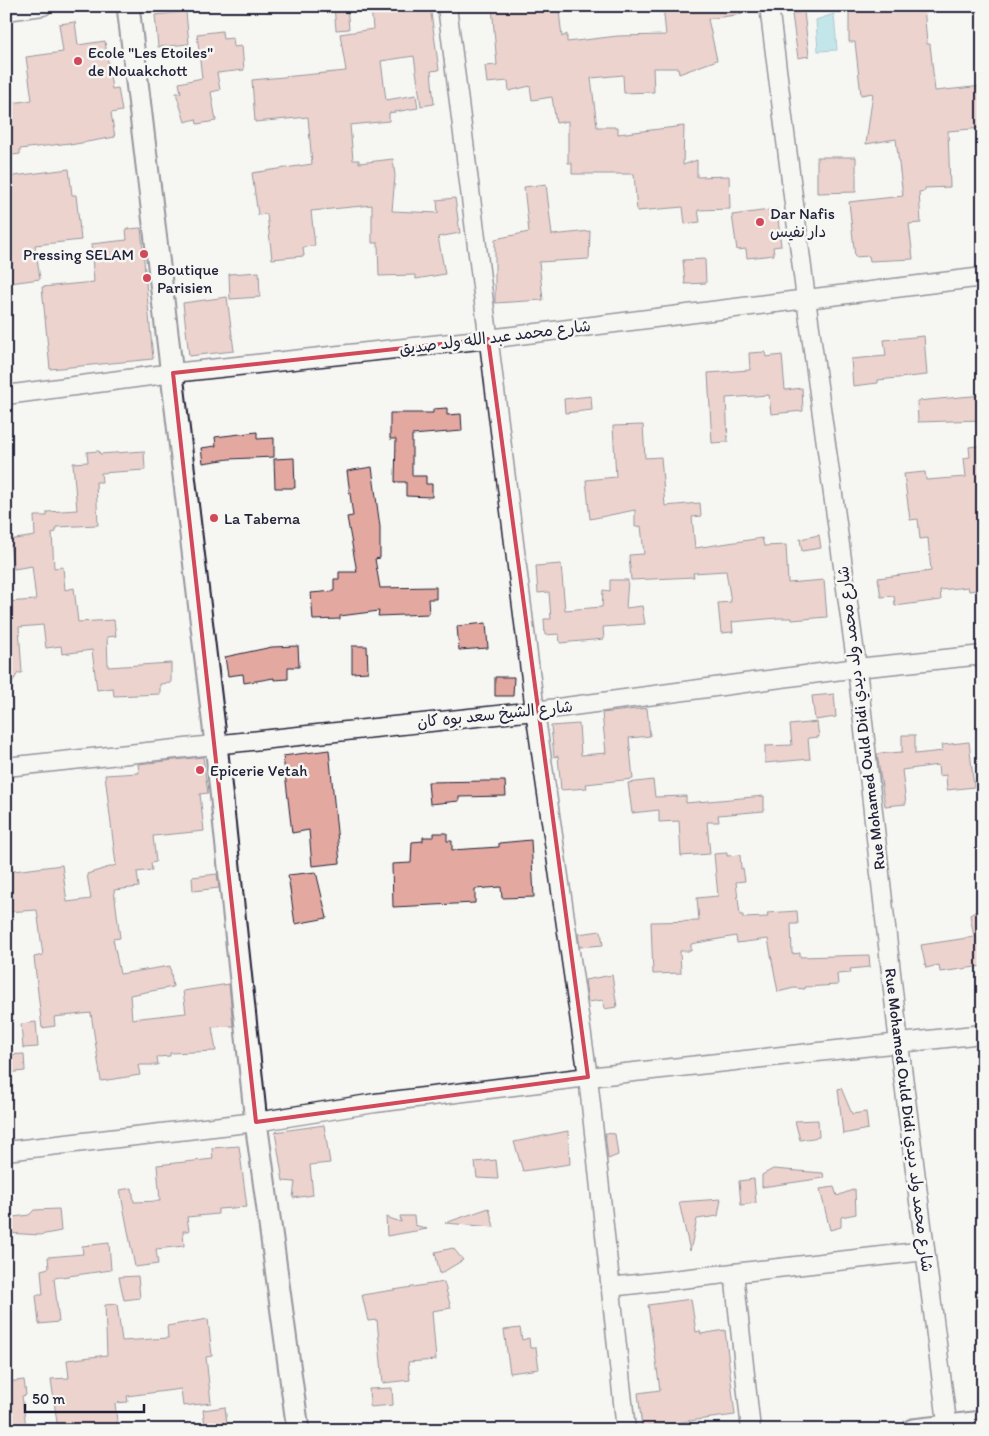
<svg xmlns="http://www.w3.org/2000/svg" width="989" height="1436" font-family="Itim,'Playpen Sans Arabic',sans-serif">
<rect width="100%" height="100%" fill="#f6f6f2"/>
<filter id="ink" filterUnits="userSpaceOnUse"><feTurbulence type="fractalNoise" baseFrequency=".02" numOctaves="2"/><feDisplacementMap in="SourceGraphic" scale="10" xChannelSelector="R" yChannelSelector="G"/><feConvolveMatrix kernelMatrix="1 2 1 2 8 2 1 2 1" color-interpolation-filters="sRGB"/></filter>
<g filter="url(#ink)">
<polygon fill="#84d3e1" stroke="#5d8c9f" points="834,14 837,50 818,51 816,20"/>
<g fill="#e3a9a0" stroke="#22223b">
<polygon points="334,6 347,6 349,29 336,30"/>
<polygon points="371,6 430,6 439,70 431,71 434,104 421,106 414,56 381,61 386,100 416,95 418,108 389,113 389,121 350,125 353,160 359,160 359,163 393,159 395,176 392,211 438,213 437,200 455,198 460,233 438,237 445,274 416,279 415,275 379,276 378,243 372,243 372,205 311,211 315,246 303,247 304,256 272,259 267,214 258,215 252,173 312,164 308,117 255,122 252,80 346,71 340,34 373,29"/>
<polygon points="492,6 544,6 545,12 559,11 562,37 567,34 567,42 618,36 666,35 663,6 741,6 742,14 708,19 717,60 679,74 678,68 653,68 654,92 624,93 623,75 591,78 597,127 618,127 618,134 684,126 683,165 697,160 697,177 729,176 730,209 698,210 700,222 685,224 683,207 637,211 634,174 572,174 572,163 568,163 568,121 556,123 552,97 532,100 530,86 509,91 508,81 487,83 485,66 497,65"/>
<polygon points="849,6 924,6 927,44 930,44 935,91 983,86 983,128 948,131 950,187 925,188 925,191 919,192 921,223 909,224 913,259 870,261 869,256 855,257 849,202 903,196 896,139 866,144 873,93 861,95 855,42 849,42"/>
<polygon points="186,12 189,44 158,47 155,15"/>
<polygon points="804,12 809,56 798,58 792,14"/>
<polygon points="75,22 78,45 105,41 112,89 118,88 122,111 111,113 115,137 70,145 70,143 20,149 20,154 6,156 6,104 32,100 26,57 63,52 59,24"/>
<polygon points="222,31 223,39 233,38 234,47 242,46 244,70 217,73 220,90 211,92 216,121 197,124 196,119 185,122 176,93 181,93 179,83 202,78 197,34"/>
<polygon points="817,157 856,157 856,192 817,193"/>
<polygon points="69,169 72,195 76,195 81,240 35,245 40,279 10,283 6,261 6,177"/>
<polygon points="546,184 552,235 590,231 589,259 539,262 543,300 495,303 495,239 529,232 524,187"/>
<polygon points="777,209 781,246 773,247 774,255 747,258 746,249 737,250 732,215"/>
<polygon points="141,228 153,359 50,369 42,287 94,282 91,244 127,240 126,229"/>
<polygon points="705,259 706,283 685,284 683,260"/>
<polygon points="259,272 260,297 230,299 229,274"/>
<polygon points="227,297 234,351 189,356 183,303"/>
<polygon points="924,336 927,375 878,380 878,383 853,386 851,359 886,356 884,340"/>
<polygon points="765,352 766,357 782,355 785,390 802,388 803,411 771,414 769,395 726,398 728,442 712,443 708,373 750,370 749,353"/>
<polygon points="983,395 983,420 918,422 917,401"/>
<polygon points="591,396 592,410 565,413 564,399"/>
<polygon points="447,408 447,415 461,414 462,431 412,435 412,476 426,476 426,484 432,484 432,497 406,496 406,482 395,482 396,439 390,439 390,413 433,413 433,409"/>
<polygon points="643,425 645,458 661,457 665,506 700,503 701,516 692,517 695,548 762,538 764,546 786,545 788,583 824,580 827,617 792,620 792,618 778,618 732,622 733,632 721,633 718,603 731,602 726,571 693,573 694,577 631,580 629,555 644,554 641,526 635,527 635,510 590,519 586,480 616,477 613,426"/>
<polygon points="257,432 257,439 274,438 274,457 229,459 203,463 201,448 216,446 215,437"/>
<polygon points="983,445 983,537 980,537 979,550 983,589 969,591 968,587 940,590 941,600 895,606 894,596 881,597 878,578 931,571 928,538 920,539 918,519 910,520 904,474 925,472 926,480 966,477 964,458 970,457 969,447"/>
<polygon points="99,451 100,454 144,451 145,470 101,473 102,482 96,482 98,525 56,527 56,532 52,533 54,568 63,567 65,590 74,588 78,622 114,620 116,636 107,637 108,667 171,663 171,683 160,684 160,694 114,696 113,688 97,690 92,650 62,654 61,646 46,648 43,625 19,627 22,673 18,673 6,692 6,602 36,600 32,566 14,569 9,540 35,536 34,516 47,516 47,512 77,510 73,463 88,462 87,452"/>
<polygon points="294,458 295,488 275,488 274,459"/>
<polygon points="372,467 380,527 380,558 375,559 380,588 436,587 436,599 428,599 429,614 378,616 379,611 340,616 340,619 313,620 311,593 334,591 334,579 339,579 339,572 357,572 347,517 353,516 347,471"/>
<polygon points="819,535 821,548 802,551 800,539"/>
<polygon points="561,564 565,610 602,607 603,590 610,591 610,580 628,580 626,608 642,606 645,624 603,627 604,639 560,643 559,634 545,635 544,619 551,619 549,592 538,593 536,566"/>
<polygon points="486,623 488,648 459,650 457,626"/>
<polygon points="298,646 299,667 288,667 288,679 274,680 274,678 244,683 243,674 228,676 225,657 272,647"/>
<polygon points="352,646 367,646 368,672 352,673"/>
<polygon points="495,677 514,677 513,696 495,696"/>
<polygon points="834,694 836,717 815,720 812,696"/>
<polygon points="647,708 650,736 629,738 633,779 586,784 587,788 561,790 558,756 554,757 551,726 579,724 581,755 606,753 602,713"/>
<polygon points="817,722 819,737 808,738 810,759 765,763 765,746 792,745 790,725"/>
<polygon points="902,735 915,735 915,754 943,751 942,745 969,742 974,787 947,790 946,775 939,776 938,765 902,770 906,804 885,806 877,754 902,752"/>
<polygon points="329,750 340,863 312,866 309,830 292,833 283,756"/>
<polygon points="203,757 208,793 200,794 204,831 153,836 156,862 151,863 152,870 137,872 139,887 114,890 120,938 113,939 120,974 170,966 173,987 130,995 132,1019 186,1013 183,991 229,984 233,1026 212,1027 216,1051 170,1053 170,1056 157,1057 158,1065 138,1065 140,1075 101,1081 91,1013 54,1017 55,1026 42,1028 34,957 43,955 37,910 6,912 6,872 62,865 67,902 91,899 87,874 116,865 105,775 139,773 138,764"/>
<polygon points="653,780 655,797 686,796 686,803 764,796 764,811 718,815 719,822 707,822 710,854 681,856 679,821 659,822 659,810 632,813 628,783"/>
<polygon points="486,781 505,781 506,796 459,797 459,801 430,804 428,782"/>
<polygon points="434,833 447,833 447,841 452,841 452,850 499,847 499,843 531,840 534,897 502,898 501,887 475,889 475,903 393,907 392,864 411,863 412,842 423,841 423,837 434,837"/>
<polygon points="727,853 727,856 740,855 741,869 743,868 745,881 736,882 740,915 743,915 743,918 768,917 767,913 797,911 798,924 791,924 792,954 800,953 800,957 869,955 870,967 850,969 851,973 837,974 838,985 805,987 805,989 794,988 778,992 768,939 737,943 736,936 691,944 691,951 680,951 681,973 653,974 651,922 699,921 697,898 718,896 714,854"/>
<polygon points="316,872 327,918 295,924 288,875"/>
<polygon points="217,874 219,888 193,891 192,877"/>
<polygon points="983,907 983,966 940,972 939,965 926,968 921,945 974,937 970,915"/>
<polygon points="601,931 603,945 580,947 578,934"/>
<polygon points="612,975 617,1007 604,1009 603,1000 588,1002 585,980"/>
<polygon points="36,1022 38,1047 23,1048 21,1024"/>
<polygon points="24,1054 25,1071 6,1073 6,1055"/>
<polygon points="841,1088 852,1114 866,1112 868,1129 843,1134 838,1089"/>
<polygon points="818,1120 819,1137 800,1140 795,1121"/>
<polygon points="324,1125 330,1163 310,1165 313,1195 293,1198 295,1182 283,1181 275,1132"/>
<polygon points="568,1131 570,1164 523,1171 514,1142"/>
<polygon points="605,1133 615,1134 618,1155 608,1159"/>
<polygon points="239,1146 247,1207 218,1209 218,1214 187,1217 189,1231 183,1231 184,1246 156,1249 158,1264 135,1267 120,1190 132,1188 134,1202 160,1201 157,1165 213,1159 212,1148"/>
<polygon points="496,1160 498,1179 477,1178 475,1162"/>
<polygon points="773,1169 823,1173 824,1178 762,1187 762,1175"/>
<polygon points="754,1179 756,1203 741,1205 739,1181"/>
<polygon points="834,1187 837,1196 855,1189 856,1214 841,1217 841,1227 830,1230 820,1189"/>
<polygon points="721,1199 718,1216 697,1219 690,1251 679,1202"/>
<polygon points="489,1208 494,1227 445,1223"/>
<polygon points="59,1209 61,1231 40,1235 6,1233 6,1218 29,1215 34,1210"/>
<polygon points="400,1216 414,1216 415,1225 427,1229 387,1236 386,1217 401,1222"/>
<polygon points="109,1243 111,1270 54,1278 59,1322 39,1324 36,1295 43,1295 41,1270 49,1268 48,1257 83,1254 82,1246"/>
<polygon points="453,1248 463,1260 440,1274 435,1252"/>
<polygon points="138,1276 140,1298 124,1300 119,1277"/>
<polygon points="444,1282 451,1308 432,1311 436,1360 408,1362 410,1380 383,1383 377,1320 368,1321 362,1295"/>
<polygon points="691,1299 696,1332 700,1331 701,1334 725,1330 735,1415 642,1427 638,1393 660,1390 648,1305"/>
<polygon points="117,1304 122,1341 168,1338 167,1326 208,1319 212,1356 206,1357 211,1403 183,1406 181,1389 127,1396 128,1402 115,1403 118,1430 58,1430 51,1379 69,1378 67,1360 107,1355 105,1305"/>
<polygon points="520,1328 522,1340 529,1338 530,1348 536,1348 539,1369 510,1373 504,1330"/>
<polygon points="24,1380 26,1395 22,1396 26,1427 6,1429 6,1382"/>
<polygon points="392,1388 393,1405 370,1407 369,1389"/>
<polygon points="225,1407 227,1424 205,1426 203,1410"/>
</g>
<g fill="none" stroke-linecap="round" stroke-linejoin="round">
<g stroke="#22223b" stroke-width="21">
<g id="minor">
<polyline points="447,6 535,711 588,1077 626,1430"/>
<polyline points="769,6 806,299 857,668 899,1044 948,1430"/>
<polyline points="6,11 43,6"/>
<polyline points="6,395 173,373 488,339 983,277"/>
<polyline points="6,767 535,711 857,668 983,655"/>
<polyline points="6,1151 256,1122 375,1103 588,1077 983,1034"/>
<polyline points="734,1273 925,1251"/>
<polyline points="610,1287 734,1273 751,1430"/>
</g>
</g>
<g stroke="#22223b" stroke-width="25">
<g id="tertiary">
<polyline points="128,6 216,744 256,1122 298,1430"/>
<polyline points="913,1430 983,1422"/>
</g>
</g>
<use href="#minor" stroke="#f6f6f2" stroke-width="18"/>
<use href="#tertiary" stroke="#f6f6f2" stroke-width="21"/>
</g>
</g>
<path d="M0 0H989V1436H0ZM 488,339 L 588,1077 L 256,1122 L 173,373 Z" fill="#f6f6f2" fill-opacity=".55" fill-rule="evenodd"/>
<path fill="none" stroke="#d1495b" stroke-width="4" stroke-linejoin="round" d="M 488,339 L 588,1077 L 256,1122 L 173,373 Z"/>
<g fill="#d1495b" stroke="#f6f6f2" stroke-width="2">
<circle cx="78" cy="61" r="5"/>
<circle cx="760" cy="222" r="5"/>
<circle cx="144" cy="254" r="5"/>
<circle cx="147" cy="278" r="5"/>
<circle cx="214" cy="518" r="5"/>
<circle cx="200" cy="770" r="5"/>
</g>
<g text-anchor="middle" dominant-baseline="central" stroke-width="5" stroke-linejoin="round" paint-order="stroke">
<g font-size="16" fill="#22223b" stroke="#f6f6f2" text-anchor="start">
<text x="88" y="52">Ecole "Les Etoiles"<tspan x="88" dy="18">de Nouakchott</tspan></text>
<text x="770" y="213">Dar Nafis<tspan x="770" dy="18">دار نفيس</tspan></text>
<text x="134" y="254" text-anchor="end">Pressing SELAM</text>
<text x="157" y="269">Boutique<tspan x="157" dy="18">Parisien</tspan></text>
<text x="224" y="518">La Taberna</text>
<text x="210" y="770">Epicerie Vetah</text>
</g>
<g font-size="16" fill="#22223b" stroke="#f6f6f2">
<text transform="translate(495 337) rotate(-7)">شارع محمد عبد الله ولد صديق</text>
<text transform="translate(495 714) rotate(-6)">شارع الشيخ سعد بوه كان</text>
<text transform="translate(861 718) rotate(-97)">Rue Mohamed Ould Didi شارع محمد ولد ديدي</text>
<text transform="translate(909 1120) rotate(83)">Rue Mohamed Ould Didi شارع محمد ولد ديدي</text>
</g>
</g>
<rect width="989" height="1436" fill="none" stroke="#f6f6f2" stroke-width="25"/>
<rect x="12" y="12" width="964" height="1411" fill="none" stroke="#22223b" stroke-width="2" filter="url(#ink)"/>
<path d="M25 1404v8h119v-8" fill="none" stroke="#22223b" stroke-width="2.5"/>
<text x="32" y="1404" font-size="15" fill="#22223b" stroke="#f6f6f2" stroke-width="4" paint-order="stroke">50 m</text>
</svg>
